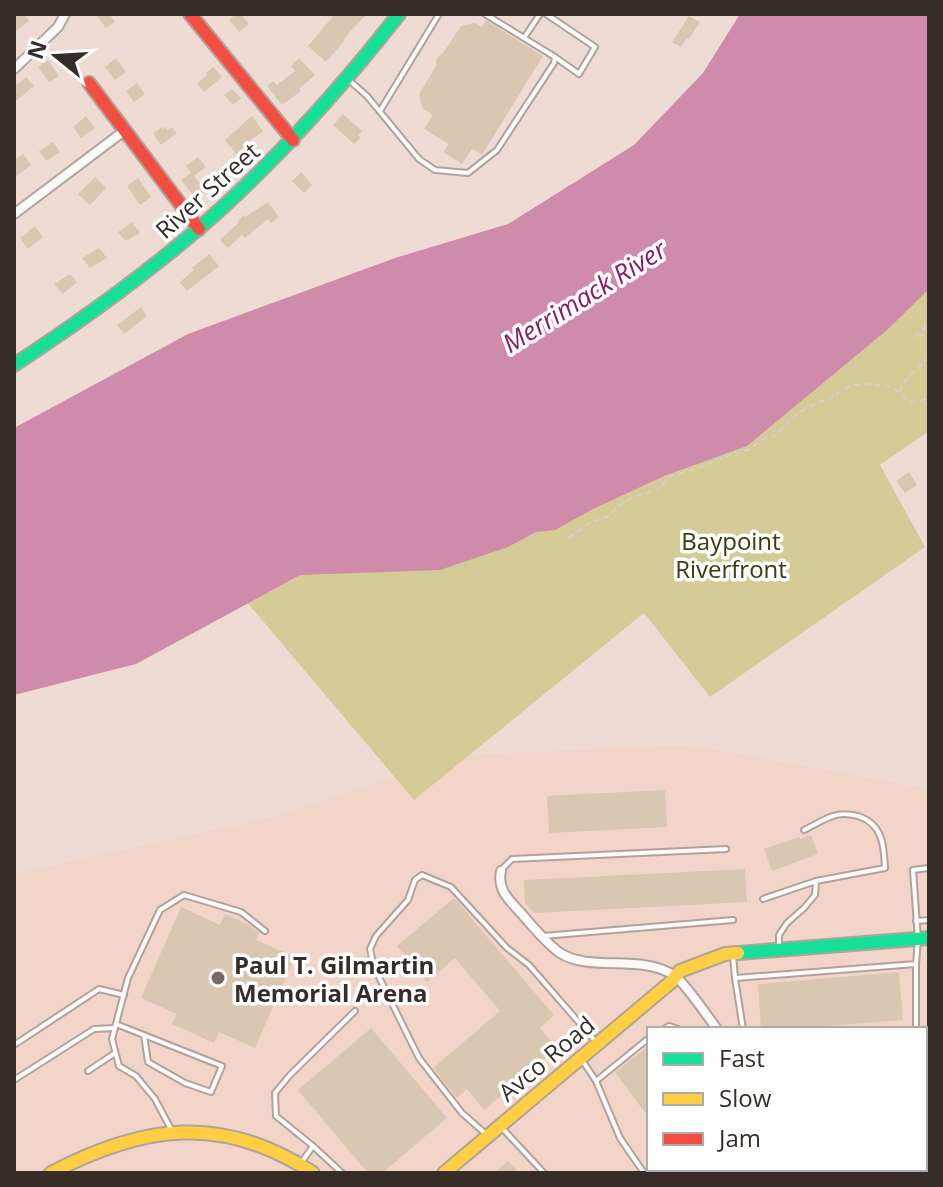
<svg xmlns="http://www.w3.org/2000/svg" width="943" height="1187" font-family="'Open Sans',sans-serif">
<rect width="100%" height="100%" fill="#eedcd4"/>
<path fill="#f2d5c8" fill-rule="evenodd" d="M 691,745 L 929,789 L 929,1173 L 14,1173 L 14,874 L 276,816 L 462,755 ZM 649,1029 L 925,1029 L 925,1169 L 649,1169 Z"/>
<polygon fill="#d5cb96" points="929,272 929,431 880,465 925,547 710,697 644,613 414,800 240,594"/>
<polygon fill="#cf8baa" points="740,14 929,14 929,289 887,330 747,446 664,476 593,509 555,530 536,532 508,547 440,570 300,575 136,664 14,695 14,428 188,334 395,258 508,224 634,145 703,73"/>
<g fill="#dac7b1">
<polygon points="14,14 24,14 29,21 14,33"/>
<polygon points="95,14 109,14 115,22 106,28"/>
<polygon points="236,14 241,14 249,24 239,32 229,20"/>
<polygon points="335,14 367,14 348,34 344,39 345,40 326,62 308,46"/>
<polygon points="689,16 700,22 689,39 687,38 681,47 672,42"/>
<polygon points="486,20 543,56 482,155 472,149 462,164 443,152 449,144 424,129 433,115 422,108 419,94 436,66 437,58 443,53 461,26 475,23 482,27"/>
<polygon points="116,58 126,72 115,80 105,67"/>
<polygon points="299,58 315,75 299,89 301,91 282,105 267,86 273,81 277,85 295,71 291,66"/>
<polygon points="48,60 59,76 49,82 38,67"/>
<polygon points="213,67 222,77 204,92 197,84 207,75 206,73"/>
<polygon points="26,77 34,86 14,103 14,87"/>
<polygon points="137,83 145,94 134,102 126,91"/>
<polygon points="232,89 241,98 233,105 224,95"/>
<polygon points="343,114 362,131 358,135 361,138 354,144 333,125"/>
<polygon points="86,116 95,128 81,138 73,127"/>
<polygon points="252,116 263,131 246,144 247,146 236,154 225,140"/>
<polygon points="162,127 163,129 165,127 168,130 172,127 177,133 161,145 153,133"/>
<polygon points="53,142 60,152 46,161 39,151"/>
<polygon points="23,154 31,165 14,178 14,160"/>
<polygon points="198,157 206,167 194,176 206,191 196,199 181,180 191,173 186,166"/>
<polygon points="301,172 312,185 304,193 292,181"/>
<polygon points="95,177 106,188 90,205 78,194"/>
<polygon points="138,178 151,197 140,205 127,186"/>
<polygon points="268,202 279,217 271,223 268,219 245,238 242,235 228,248 220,240 239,222 238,220 244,215 245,217"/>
<polygon points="132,222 140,233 125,241 118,232"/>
<polygon points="35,226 43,237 28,249 20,238"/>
<polygon points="99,248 107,258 90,268 82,258"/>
<polygon points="209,254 219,266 187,291 180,282 194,270 192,268"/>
<polygon points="70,274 77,282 63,294 54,284"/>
<polygon points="141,307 147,316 124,334 117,325"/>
<polygon points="909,472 917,485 905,493 896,481"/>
<polygon points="665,790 667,827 549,833 547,796"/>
<polygon points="811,835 818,854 772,871 764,849 799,837 800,839"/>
<polygon points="745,869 747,902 535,913 525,904 524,880"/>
<polygon points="454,898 554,1015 540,1028 557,1048 484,1110 467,1089 457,1098 433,1068 500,1011 455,958 427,982 397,946"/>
<polygon points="181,907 220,925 225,914 249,925 259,933 256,940 295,957 255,1048 219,1032 214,1043 172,1024 177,1014 141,998"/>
<polygon points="899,972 903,1020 791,1029 761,1029 758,984"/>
<polygon points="371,1028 447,1118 382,1173 368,1173 298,1090"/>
<polygon points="649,1046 649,1118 615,1072"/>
<polygon points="508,1161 519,1173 494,1173"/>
</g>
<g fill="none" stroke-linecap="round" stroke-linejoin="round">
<g stroke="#b0a39c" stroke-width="8">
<g id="lane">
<polyline points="485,14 555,57"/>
<polyline points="524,38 540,14"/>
<polyline points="350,81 367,96 419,159 435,170 468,173 497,150 554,63 555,57 579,74 595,47 546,14"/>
<polyline points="380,111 439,14"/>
<polyline points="502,869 512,859 726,849"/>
<polyline points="763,899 816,881"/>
<polyline points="916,921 929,920"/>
<polyline points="543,936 733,920"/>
<path d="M 779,948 L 779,935 L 787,923 L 804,908 L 815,895 L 816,881 L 885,868 C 884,846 883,824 858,816 C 850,814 841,813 833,816 C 823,819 813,826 804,830"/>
<polyline points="733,956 735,978 743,1029"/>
<polyline points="735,978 916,964 918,939 913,870 929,868"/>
<polyline points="116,1024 222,1066 211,1092 185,1083 148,1062 144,1035"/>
<polyline points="664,1029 669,1026 678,1029"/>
<polyline points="916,1029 916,964"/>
<polyline points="14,1045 99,989 124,995"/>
<polyline points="582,1060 596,1081 620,1138 644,1173"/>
<polyline points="88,1071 115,1053"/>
<polyline points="14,1080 94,1029 115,1028"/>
<polyline points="596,1081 649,1038"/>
<polyline points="502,1128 544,1173"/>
<polyline points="172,1131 155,1099 136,1076 119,1066 112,1039 128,978 160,910 184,895 241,912 265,931"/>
<polyline points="487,1135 462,1113 419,1058 374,967 370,949 376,936 408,900 415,880 422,875 451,887 507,948 529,965 596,1042"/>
<polyline points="313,1146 276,1116 275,1093 290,1075 355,1011"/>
<polyline points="301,1163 313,1146 342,1173"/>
<polyline points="844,1169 846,1173"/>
<polyline points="680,1173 685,1169"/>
</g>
</g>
<g stroke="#b0a39c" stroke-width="12">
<g id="street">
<polyline points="14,69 58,27 65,14"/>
<polyline points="14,214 124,131"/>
<path d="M 501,871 C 497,890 509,900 521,913 C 532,926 546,943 560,953 C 592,973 641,953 675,976 C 685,983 708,1017 717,1029"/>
<polyline points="813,1169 815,1173"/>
</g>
</g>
<g stroke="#b0a39c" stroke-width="16">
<g id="fast">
<path d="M 14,365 C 87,317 158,266 223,207 C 287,148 345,83 399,14"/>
<polyline points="738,953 929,938"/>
</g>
</g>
<g stroke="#b0a39c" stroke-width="16">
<g id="slow">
<path d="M 51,1173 C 143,1125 222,1113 313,1173"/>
<polyline points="444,1173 671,982 680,971 725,954 738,953"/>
</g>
</g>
<g stroke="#b0a39c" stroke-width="16">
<g id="jam">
<polyline points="190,14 293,140"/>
<polyline points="89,83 199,229"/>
</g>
</g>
<g stroke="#d6d1ce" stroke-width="2" stroke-dasharray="6 4" stroke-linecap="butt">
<polyline points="919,334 929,338"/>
<polyline points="914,337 929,324"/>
<path d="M 929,357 L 906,380 L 900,390 C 906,406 916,403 929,397"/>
<polyline points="569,538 589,523 607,517 617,507 635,496 658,490 669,477 706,465 721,458 750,449 763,439 774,436 799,412 819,402 827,400 850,386 865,384 889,386 901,393"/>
</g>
<use href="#lane" stroke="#fcfaf9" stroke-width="4"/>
<use href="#street" stroke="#fcfaf9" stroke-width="8"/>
<use href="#fast" stroke="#16e098" stroke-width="12"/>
<use href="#slow" stroke="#ffcf43" stroke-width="12"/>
<use href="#jam" stroke="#f24e42" stroke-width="12"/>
</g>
<circle fill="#776a63" stroke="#fff" stroke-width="3" cx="218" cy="978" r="8"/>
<g text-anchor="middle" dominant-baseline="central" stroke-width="7" stroke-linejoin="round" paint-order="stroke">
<g font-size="24" fill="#372c26" stroke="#fff">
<text transform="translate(207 190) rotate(-42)">River Street</text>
<text transform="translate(546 1058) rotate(-40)">Avco Road</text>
</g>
<g font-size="24" fill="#3d3b0d" stroke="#fff">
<text x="731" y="540">Baypoint<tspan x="731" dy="28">Riverfront</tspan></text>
</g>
<g font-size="24" font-weight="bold" fill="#372c26" stroke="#fff" text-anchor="start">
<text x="234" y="964">Paul T. Gilmartin<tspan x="234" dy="28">Memorial Arena</tspan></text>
</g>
<g font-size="26" font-style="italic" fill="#8a1c60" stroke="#fff">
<text transform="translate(584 296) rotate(-32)">Merrimack River</text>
</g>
</g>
<rect width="943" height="1187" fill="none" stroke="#372c26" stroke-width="32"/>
<rect x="647" y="1027" width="280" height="144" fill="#ffffff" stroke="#afaba8" stroke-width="2"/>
<rect x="663" y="1053" width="40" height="12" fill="#16e098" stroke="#afaba8" stroke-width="2"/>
<text x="719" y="1067" font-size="24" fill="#372c26">Fast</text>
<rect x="663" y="1093" width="40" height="12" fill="#ffcf43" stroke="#afaba8" stroke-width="2"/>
<text x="719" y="1107" font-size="24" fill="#372c26">Slow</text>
<rect x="663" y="1133" width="40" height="12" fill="#f24e42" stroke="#afaba8" stroke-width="2"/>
<text x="719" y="1147" font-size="24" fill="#372c26">Jam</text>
<g transform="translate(56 56) rotate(288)" stroke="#ffffff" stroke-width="6" paint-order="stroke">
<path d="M0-6L14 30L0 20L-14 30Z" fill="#372c26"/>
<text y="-12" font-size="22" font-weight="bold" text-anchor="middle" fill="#372c26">N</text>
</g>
</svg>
